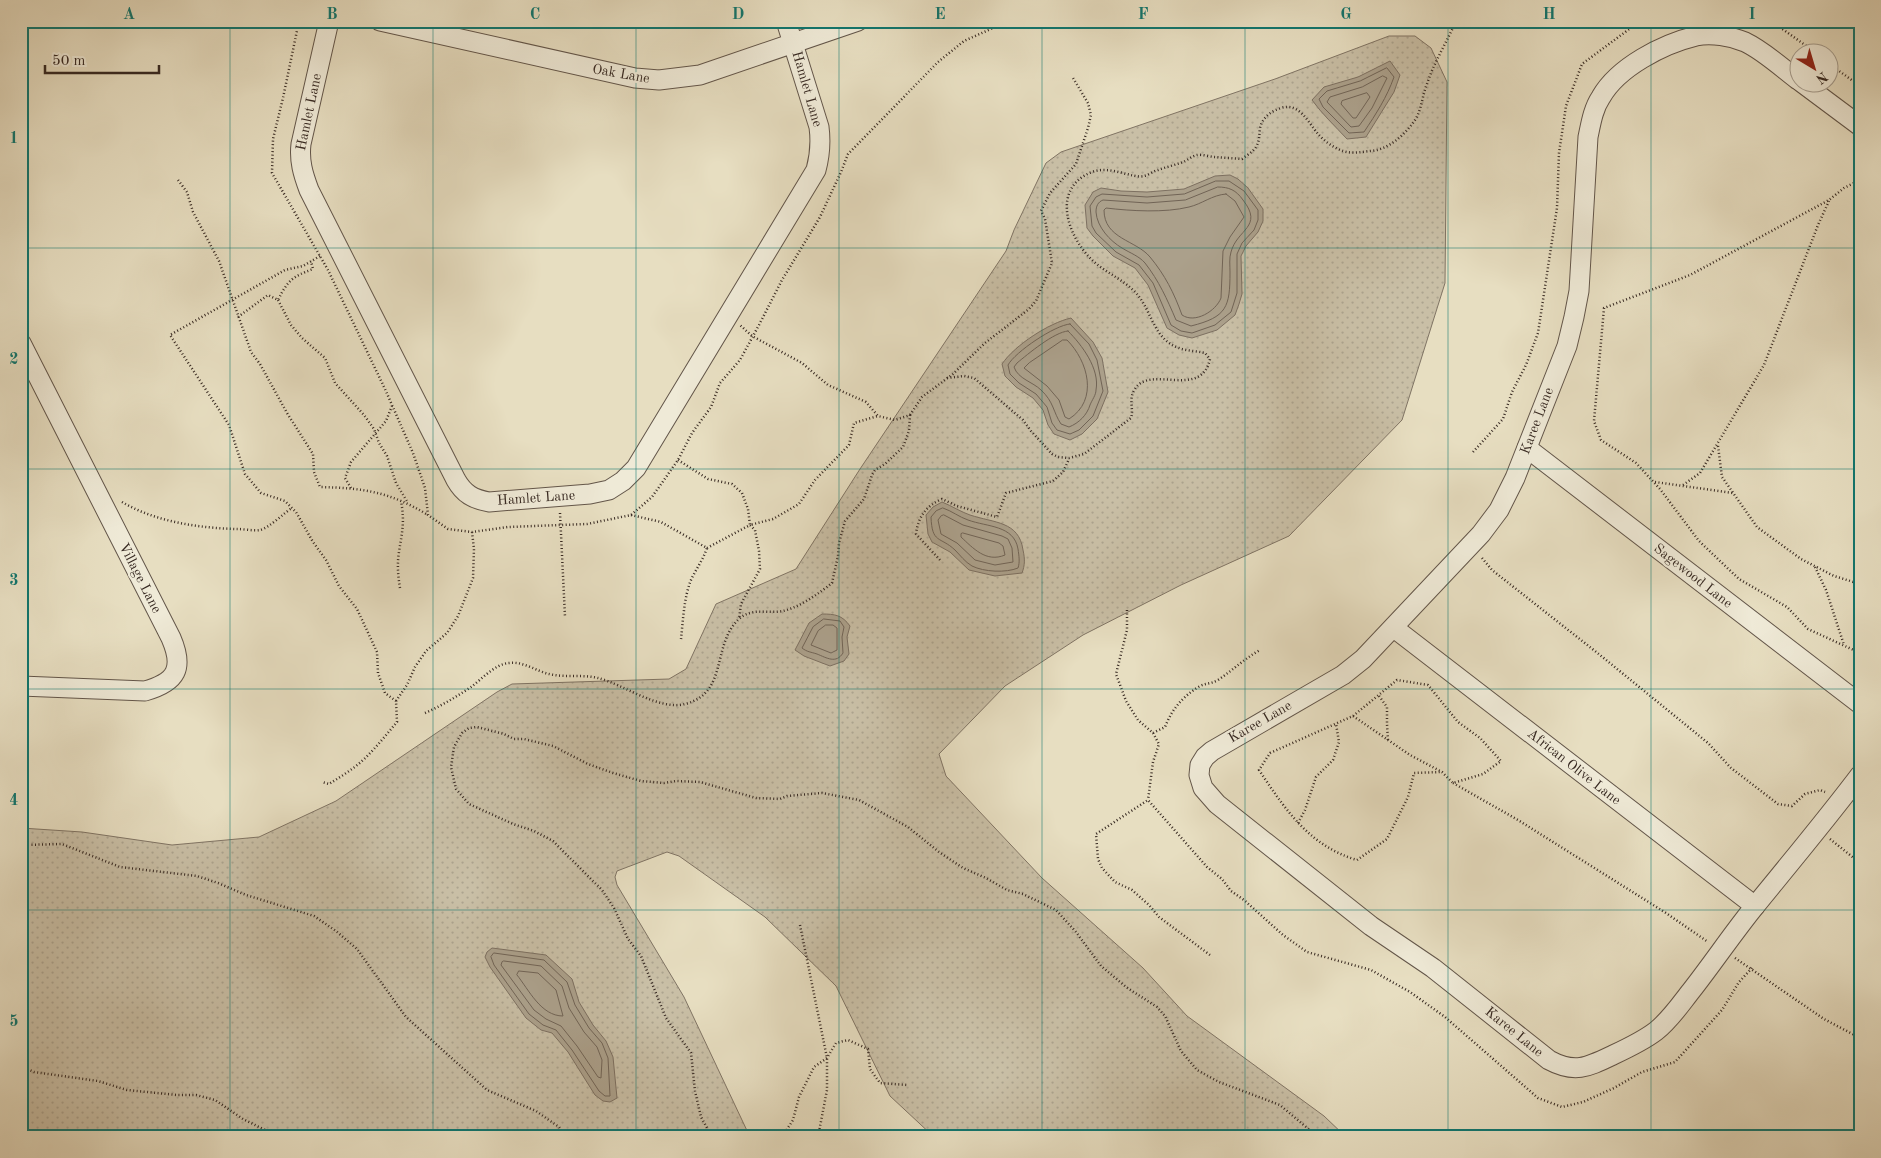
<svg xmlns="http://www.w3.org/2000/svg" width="1881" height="1158" font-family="'Old Standard TT',serif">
<defs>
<pattern id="grass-dots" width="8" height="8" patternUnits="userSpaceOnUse" patternTransform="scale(1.25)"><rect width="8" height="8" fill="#c9bfa6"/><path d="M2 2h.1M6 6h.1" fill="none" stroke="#ada48f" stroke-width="1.8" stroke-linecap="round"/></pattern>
</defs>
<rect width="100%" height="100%" fill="#e7dec1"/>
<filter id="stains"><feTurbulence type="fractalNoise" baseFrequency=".004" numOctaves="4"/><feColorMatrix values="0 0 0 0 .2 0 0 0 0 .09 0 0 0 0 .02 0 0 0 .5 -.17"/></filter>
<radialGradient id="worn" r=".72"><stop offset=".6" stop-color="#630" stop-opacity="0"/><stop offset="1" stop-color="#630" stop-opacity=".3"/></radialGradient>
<polygon fill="url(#grass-dots)" stroke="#807464" points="1389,36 1415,36 1431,48 1447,82 1445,283 1402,420 1289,536 1181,585 1083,635 1005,686 939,754 946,776 1042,878 1143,968 1187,1016 1324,1116 1346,1137 934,1137 890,1096 836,986 765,917 679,856 667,852 617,871 615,877 617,885 684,997 750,1137 21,1137 21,828 82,832 172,845 259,837 336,801 497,692 512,684 669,679 686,669 716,604 796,569 860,469 1006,251 1014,230 1046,163 1061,152 1275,79"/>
<g fill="#aba08b" stroke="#7d7061">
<path d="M 1390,61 L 1400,75 L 1394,92 L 1366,137 L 1347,139 C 1335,126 1322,114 1312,100 L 1324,87 L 1358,77 Z"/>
<polygon points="1230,175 1238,179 1248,188 1263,209 1263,221 1258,232 1246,246 1241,256 1242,294 1239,304 1235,315 1217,330 1192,338 1179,335 1167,328 1148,285 1135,268 1113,256 1093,236 1087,228 1085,205 1093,192 1101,188 1121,191 1147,192 1184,189 1215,176"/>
<path d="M 1071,318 L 1093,342 L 1102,358 L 1108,392 L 1097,419 L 1082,434 L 1070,440 L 1054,434 L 1048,425 L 1043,410 L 1033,398 L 1016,387 L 1005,376 L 1002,364 C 1015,345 1049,323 1071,318 Z"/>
<path d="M 942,502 C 952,506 961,512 970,515 C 994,523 1019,521 1023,550 C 1025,559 1025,565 1022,573 L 995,576 L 969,570 L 950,552 L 932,542 L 928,534 L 926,515 L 933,507 Z"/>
<path d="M 822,614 C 835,614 842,615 850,626 L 847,637 L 849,654 L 844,661 L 830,666 L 804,656 L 795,650 L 809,623 Z"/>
<polygon points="492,948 546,955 572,979 579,1002 593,1025 606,1041 613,1057 617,1098 610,1102 603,1101 595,1095 568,1052 552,1033 541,1030 526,1018 490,967 485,957 487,952"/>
</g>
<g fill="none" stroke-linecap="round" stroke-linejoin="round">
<g stroke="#716456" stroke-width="1">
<path d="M 1387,68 L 1394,77 C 1387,97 1376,114 1364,132 L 1349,133 L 1323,107 L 1319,99 L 1327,91 L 1360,81 Z"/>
<polygon points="1383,76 1387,78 1372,108 1359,126 1351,127 1327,102 1330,97 1362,87"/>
<polygon points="1367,93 1370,97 1356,118 1353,118 1341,104 1342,101"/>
<polygon points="1216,181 1229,181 1244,191 1258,210 1258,220 1254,230 1242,243 1237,254 1237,293 1231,312 1215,325 1192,333 1181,331 1171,325 1153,283 1139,265 1116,252 1096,233 1092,226 1090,206 1096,197 1102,194 1147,197 1184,194"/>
<path d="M 1218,187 C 1229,187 1236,190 1243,200 C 1264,227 1237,229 1231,252 C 1229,258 1230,266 1230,272 C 1230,307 1227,317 1191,326 L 1176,320 C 1167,299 1159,281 1145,263 C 1139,256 1130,253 1122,248 C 1110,241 1097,227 1096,212 C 1096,206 1098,202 1103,200 L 1147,203 L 1185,200 Z"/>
<path d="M 1226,194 L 1235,201 L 1244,217 L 1230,237 L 1223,251 L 1221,298 C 1216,311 1195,324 1182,315 C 1174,293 1165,275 1150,257 C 1136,240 1104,239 1104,210 L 1106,208 C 1131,211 1165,213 1189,207 C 1202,204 1212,195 1226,194 Z"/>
<path d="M 1070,324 L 1089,344 L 1097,360 L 1103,391 L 1093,416 L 1079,430 L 1070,434 L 1057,430 L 1052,423 L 1047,407 L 1036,394 L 1019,383 L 1010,374 L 1008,365 C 1015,352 1055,325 1070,324 Z"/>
<path d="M 1068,331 C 1082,345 1100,369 1096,390 C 1096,395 1092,400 1090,405 C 1087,415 1079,423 1069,427 L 1061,424 C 1053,412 1054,402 1041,390 C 1033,382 1018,379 1014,367 L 1017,363 C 1028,354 1054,332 1068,331 Z"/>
<path d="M 1063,340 L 1067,340 C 1088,361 1099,400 1069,419 L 1065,417 L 1059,400 L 1047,386 L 1024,368 L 1029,363 Z"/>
<path d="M 943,508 C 952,511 959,517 968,520 C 987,527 1014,525 1018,549 C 1019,556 1020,562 1018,568 C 1006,573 984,572 972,566 C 965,562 960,555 955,550 C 940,536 932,544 931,517 L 936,511 Z"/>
<polygon points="944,515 963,525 1002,536 1008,539 1012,548 1013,562 995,565 975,560 957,543 941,534 938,520 941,516"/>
<path d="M 963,533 L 999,543 L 1003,546 L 1005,555 C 986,563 973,548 961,537 L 961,534 Z"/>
<path d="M 824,619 L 840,621 L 844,627 L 842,637 L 843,653 C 836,664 827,658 817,654 C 811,652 807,652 802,648 L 813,627 Z"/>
<polygon points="826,625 833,625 837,628 837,650 831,653 811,645 818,631"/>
<polygon points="494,953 544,960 567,982 575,1005 589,1028 602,1043 608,1058 610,1096 605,1096 599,1091 572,1050 556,1030 543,1025 529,1014 494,965 491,957"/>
<polygon points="504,961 541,966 562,986 569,1008 584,1032 597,1047 602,1060 601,1078 598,1077 577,1046 561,1026 546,1019 534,1010 501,965 502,962"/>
<path d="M 519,971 L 538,973 L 556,990 L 563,1016 C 541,1016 529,990 517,975 Z"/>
</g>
<g stroke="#63564a" stroke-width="21">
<g id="minor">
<path d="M 329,21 L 301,144 C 299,161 303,174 309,190 L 456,480 C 464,494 473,499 489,502 L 590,494 L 609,490 L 623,481 L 636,468 L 816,170 C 820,155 821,142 819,127 L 786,21"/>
<polyline points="380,21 635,78 659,80 700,75 858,21"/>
<path d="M 1798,80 C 1782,68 1764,51 1745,42 C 1731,36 1711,33 1696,36 C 1663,44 1618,67 1601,97 C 1593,109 1591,123 1588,137 L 1579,291 L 1574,317 L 1567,346 L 1515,478 L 1499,510 L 1481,534 L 1363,659 L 1343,675 L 1212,751 L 1205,757 L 1200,765 L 1199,775 L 1203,788 L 1217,804 L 1371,926 L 1433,968 L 1549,1060 C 1575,1074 1588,1067 1613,1055 C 1628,1048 1643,1041 1656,1031 C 1670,1020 1680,1005 1691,991 C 1713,963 1733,933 1755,906 C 1790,863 1826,820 1860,775"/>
<polyline points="1801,82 1860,126"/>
<path d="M 21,343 L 171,638 C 184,668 177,682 145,691 L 21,686"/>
<polyline points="1527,448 1860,704"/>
<polyline points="1394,628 1755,906"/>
</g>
</g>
<g stroke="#372922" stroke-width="2.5" stroke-dasharray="1 2.5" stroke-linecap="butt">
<polyline points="299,21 283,98 273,139 272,173 328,270 385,389 413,453 425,488 428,515 448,529 472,532 508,527 587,524 631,515 652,497 678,460 692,433 711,407 720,383 740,360 759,325 782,280 820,217 841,172 848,154 938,62 964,41 993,28 1037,21"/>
<polyline points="1771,21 1815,52"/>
<polyline points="1828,63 1860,86"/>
<path d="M 178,180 L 187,192 L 193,212 L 219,261 L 251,352 L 260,364 L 287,413 L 313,454 L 314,472 L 320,487 C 364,488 390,492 428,515"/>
<polyline points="1860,180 1844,188 1829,200 1690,275 1604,308 1594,421 1601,440 1636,463 1660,489 1699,541 1739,579 1787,607 1808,629 1860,653"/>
<path d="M 320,256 L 303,266 L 285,270 L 170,335 L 229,425 L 245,474 L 261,493 L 285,501 L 296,512 L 313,542 L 326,560 L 339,586 L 357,609 L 377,652 L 378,673 L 385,693 L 396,701 L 397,722 C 386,735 375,749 362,761 C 352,770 340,777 329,784 L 322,782"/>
<polyline points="278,300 291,325 302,338 325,358 335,383 364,415 374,429 379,443 387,456 396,483 408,503"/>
<path d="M 238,317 L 268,295 L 278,300 C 288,280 292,277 313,269 L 311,261"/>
<path d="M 947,378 L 964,376 L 974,378 L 1023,420 L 1031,431 L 1052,454 L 1058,457 L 1069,458 L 1084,454 L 1131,418 C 1134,408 1128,399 1135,389 C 1150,364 1201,400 1210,359 L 1205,353 C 1197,351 1187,351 1179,348 C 1152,339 1152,308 1134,291 C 1121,278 1104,272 1091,259 C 1067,235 1051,188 1092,172 C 1111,165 1132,179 1144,176 C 1149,175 1153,171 1158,170 C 1166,167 1175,165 1183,162 C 1188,160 1192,156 1197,155 C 1202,154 1210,157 1216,157 C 1224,158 1233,158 1242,159 C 1247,155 1253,152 1256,147 C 1260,140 1259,135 1260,128 C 1262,118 1271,111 1281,108 C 1299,102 1308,122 1318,134 C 1324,141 1334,148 1343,151 C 1352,154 1361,152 1370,151 C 1388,150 1405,135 1415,120 C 1422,109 1422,96 1427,84 C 1434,62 1447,42 1456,21"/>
<polyline points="910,415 922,397 953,374 985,343 1029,309 1036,301 1052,263 1045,219 1041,211 1050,193 1076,164 1088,128 1091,115 1088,103 1073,78"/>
<polyline points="1718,446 1722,477 1757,527 1801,559 1834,576 1860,584"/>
<polyline points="1473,452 1503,419 1512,392 1526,365 1538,333 1557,208 1559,153 1566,106 1582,64 1632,27 1648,21"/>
<polyline points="678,460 708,479 732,484 742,493 748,509 750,525 773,519 799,504 815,480 849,445 854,423 878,416"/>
<polyline points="1655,482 1733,493"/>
<polyline points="1683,485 1700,473 1764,365 1818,225 1829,201"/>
<polyline points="351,488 345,478 351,462 386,421 392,406"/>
<path d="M 122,502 C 156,522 199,528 237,529 C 244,529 253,531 260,530 C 269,528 284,513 292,508"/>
<polyline points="560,513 565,617"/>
<path d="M 631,515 L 661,522 L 707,548 C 703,560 696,569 691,580 C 684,597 683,621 681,639"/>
<polyline points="707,548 750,525 755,530 759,551 760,569 741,604 739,619"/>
<polyline points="1482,558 1492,570 1600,655 1708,743 1731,768 1778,804 1792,806 1805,794 1820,790 1825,792"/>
<path d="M 940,560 L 916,534 C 918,517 926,506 942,499 L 957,506 L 997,517 L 1006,493 L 1053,481 L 1063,472 L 1069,459"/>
<polyline points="1815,567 1826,590 1844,645"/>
<path d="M 400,588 C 398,576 397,564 399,552 C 402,532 405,522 401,501"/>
<polyline points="1127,610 1127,630 1116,674 1126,701 1138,720 1153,733 1159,744 1153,762 1148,800"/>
<polyline points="1379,696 1387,707 1387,724 1388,741"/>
<polyline points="396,701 407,685 415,667 426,651 447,633 458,616 473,578 474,549 472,532"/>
<path d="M 425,713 C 441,706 456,697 471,687 C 482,679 495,664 509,663 C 523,661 536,671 549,674 C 565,678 582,674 598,678 C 623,684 659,711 685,704 C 729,693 711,645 739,619 C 752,607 768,614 783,611 C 800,607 818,594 832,583 L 838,556 L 839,543 L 845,521 L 864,499 L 872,475 L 875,470 L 885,464 L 903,447 L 909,431 L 910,415 L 895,420 L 878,416 L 866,402 L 828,385 L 802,363 L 752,336 L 740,325"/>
<path d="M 1353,716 L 1397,680 L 1428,685 L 1458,722 L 1480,738 L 1501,761 L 1483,774 L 1453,783 L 1442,772 L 1410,755 L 1353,716 L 1270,753 L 1259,770 C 1285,809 1309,846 1357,860 L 1387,839 L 1408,797 L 1414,773 L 1442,772"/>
<path d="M 1153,733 L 1165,727 C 1172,709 1183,696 1200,686 C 1206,683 1211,684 1218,680 C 1233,670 1244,659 1260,650"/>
<polyline points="1453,783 1518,820 1666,913 1708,942"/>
<polyline points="1298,823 1305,810 1316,777 1333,760 1339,742 1336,724"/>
<polyline points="1830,839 1860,863"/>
<polyline points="21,845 62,844 120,867 197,876 218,883 246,895 314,916 336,931 357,949 406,1017 487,1090 536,1111 559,1127 566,1137"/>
<polyline points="800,925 827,1058 827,1090 818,1137"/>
<polyline points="1210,955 1159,917 1149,905 1132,890 1115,882 1102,868 1098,859 1096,834 1148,800 1207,867 1222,879 1231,891 1244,900 1283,935 1307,952 1371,970 1410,992 1445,1017 1538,1098 1562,1107 1583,1102 1614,1088 1642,1072 1675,1062 1722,1010 1739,982 1752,968"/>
<polyline points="1735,958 1824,1019 1860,1038"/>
<polyline points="21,1066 34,1072 98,1081 127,1090 177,1095 196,1095 215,1100 243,1119 279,1137"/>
<polyline points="712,1137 701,1117 695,1091 691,1053 666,1018 641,956 628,939 614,908 602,890 553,841 534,831 513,824 469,804 456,789 451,767 454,747 462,733 469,728 477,727 504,734 514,739 524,739 553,746 588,764 613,773 641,781 664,783 676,781 700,782 756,798 780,799 787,796 822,793 859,800 908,827 939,852 963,868 986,878 1007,890 1023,894 1056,910 1076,932 1101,966 1126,987 1157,1007 1165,1016 1181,1051 1197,1070 1219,1082 1280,1105 1318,1137"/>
<polyline points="779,1137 784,1134 793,1120 799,1097 814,1067 827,1058 836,1043 848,1040 868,1049 870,1069 880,1083 907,1085"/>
</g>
<use href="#minor" stroke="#efead7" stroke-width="19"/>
</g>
<path fill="none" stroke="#0f766e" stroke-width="1" stroke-opacity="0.55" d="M 230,21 L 230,1137M 433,21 L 433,1137M 636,21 L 636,1137M 839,21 L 839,1137M 1042,21 L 1042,1137M 1245,21 L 1245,1137M 1448,21 L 1448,1137M 1651,21 L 1651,1137M 21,248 L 1860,248M 21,469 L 1860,469M 21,689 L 1860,689M 21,910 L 1860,910"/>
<g text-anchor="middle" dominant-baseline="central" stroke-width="4.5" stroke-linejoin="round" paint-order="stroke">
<g font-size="14" fill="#372922" stroke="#efead7">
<text transform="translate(621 74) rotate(10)">Oak Lane</text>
<text transform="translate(807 89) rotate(74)">Hamlet Lane</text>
<text transform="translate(309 112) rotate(-78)">Hamlet Lane</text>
<text transform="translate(1537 421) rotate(-69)">Karee Lane</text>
<text transform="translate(536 498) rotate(-4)">Hamlet Lane</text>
<text transform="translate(1693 576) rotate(38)">Sagewood Lane</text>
<text transform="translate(140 578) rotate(63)">Village Lane</text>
<text transform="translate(1260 722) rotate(-30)">Karee Lane</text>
<text transform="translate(1574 767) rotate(38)">African Olive Lane</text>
<text transform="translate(1514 1032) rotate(39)">Karee Lane</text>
</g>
</g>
<rect width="1881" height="1158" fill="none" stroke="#e7dec1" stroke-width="55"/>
<g transform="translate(1814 68) rotate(142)"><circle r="24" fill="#efead7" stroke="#a59d8f"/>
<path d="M0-4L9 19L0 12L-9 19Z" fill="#8f2418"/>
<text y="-8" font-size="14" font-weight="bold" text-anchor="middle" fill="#372922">N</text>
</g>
<path d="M45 65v8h114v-8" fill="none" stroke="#372922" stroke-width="2.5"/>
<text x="52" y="65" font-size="15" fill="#372922" stroke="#efead7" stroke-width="4" paint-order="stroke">50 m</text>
<rect x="28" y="28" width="1826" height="1102" fill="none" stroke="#0f766e" stroke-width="2"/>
<g font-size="16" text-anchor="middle" font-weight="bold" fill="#0f766e">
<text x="129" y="19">A</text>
<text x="332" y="19">B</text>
<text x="535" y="19">C</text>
<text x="738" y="19">D</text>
<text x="940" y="19">E</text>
<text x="1143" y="19">F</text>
<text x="1346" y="19">G</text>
<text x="1549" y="19">H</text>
<text x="1752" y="19">I</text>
<text x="14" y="143">1</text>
<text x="14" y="364">2</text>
<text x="14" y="585">3</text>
<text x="14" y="805">4</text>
<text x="14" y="1026">5</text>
</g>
<rect width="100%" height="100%" filter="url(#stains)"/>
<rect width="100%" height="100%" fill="url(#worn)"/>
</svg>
